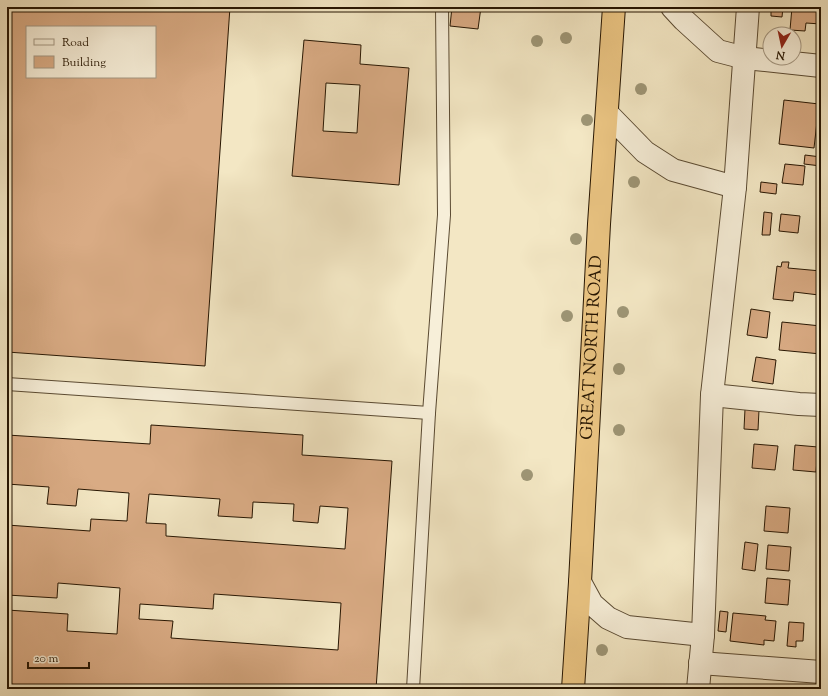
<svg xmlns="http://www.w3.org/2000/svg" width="828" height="696" font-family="'Sorts Mill Goudy',serif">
<rect width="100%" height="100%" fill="#f3e7c4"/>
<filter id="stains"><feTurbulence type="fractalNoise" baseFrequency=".005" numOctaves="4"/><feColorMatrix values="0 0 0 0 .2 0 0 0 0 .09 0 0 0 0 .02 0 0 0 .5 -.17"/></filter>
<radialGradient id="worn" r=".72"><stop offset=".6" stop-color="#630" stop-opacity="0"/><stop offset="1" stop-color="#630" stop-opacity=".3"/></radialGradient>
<g fill="#d9ab84" stroke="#271602" fill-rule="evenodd">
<path d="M 7,7 L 230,7 L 205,366 L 7,352 ZM 27,27 L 155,27 L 155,77 L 27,77 Z"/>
<polygon points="452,7 481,7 478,29 450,26"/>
<polygon points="771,7 783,7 782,17 771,16"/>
<polygon points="792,7 820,7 821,24 806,23 805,31 790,30"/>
<path d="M 304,40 L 361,45 L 360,64 L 409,68 L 399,185 L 292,176 ZM 326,83 L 360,85 L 357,133 L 323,131 Z"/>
<polygon points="784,100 819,104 814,148 779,144"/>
<polygon points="818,141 821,141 821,152 817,152"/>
<polygon points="805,155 821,157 821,166 804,164"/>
<polygon points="785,164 805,166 803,185 782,183"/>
<polygon points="761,182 777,184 776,194 760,192"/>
<polygon points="764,212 772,213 770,235 762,235"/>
<polygon points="781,214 800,216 798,233 779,231"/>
<polygon points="782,262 789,262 788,268 821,271 819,295 794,292 793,301 773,299 777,266 781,267"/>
<polygon points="751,309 770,312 767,338 747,335"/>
<polygon points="782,322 821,326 821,354 779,350"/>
<polygon points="756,357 776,360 773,384 752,381"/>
<polygon points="745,409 759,410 758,430 744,429"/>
<path d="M 151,425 L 303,435 L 302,455 L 392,461 L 376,689 L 79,689 L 7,684 L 7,610 L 68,614 L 67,631 L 117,634 L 120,588 L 58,583 L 57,598 L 7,595 L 7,525 L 90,531 L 91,519 L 127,521 L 129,493 L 78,489 L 76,506 L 47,504 L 49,487 L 7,484 L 7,435 L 150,444 ZM 149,494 L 220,499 L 218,516 L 252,518 L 253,502 L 294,504 L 293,521 L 318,523 L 320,506 L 348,508 L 345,549 L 166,536 L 166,524 L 146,523 ZM 214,594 L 341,603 L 338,650 L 171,638 L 173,621 L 139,619 L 140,604 L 213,609 Z"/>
<polygon points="754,444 778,446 775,470 752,468"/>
<polygon points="795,445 818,447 816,472 793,470"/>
<polygon points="766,506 790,508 788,533 764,531"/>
<polygon points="745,542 758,544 755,571 742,569"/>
<polygon points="768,545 791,547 789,571 766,569"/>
<polygon points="767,578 790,580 788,605 765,603"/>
<polygon points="720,611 728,612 726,632 718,631"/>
<polygon points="733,613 766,616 765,620 776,621 774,641 764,640 764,645 730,641"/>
<polygon points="789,622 804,623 803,641 796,641 796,647 787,646"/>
</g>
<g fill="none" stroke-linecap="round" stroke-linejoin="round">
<g stroke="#5a4a32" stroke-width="14">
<g id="lane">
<polyline points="7,384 429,413"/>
<polyline points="413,689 429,413 444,215 442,7"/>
</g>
</g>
<g stroke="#5a4a32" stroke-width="24">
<g id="street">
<polyline points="672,7 684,20 718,51 745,58 821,66"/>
<polyline points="607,113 645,152 673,170 735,187"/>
<polyline points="712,395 799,404 821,405"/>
<polyline points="580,582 592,604 608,618 627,627 703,635"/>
<polyline points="700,663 821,672"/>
<polyline points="698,689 703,635 712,395 735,187 748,7"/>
</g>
</g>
<g stroke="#271602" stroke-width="24">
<g id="highway">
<path id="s1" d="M 573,689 L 580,582 L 599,224 L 614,7"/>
</g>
</g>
<use href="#lane" stroke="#f7efd9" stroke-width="12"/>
<use href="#street" stroke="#f7efd9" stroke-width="22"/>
<use href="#highway" stroke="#eac482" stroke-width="22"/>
</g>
<g fill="#9e9676">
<circle cx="566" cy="38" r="6"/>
<circle cx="537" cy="41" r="6"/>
<circle cx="641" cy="89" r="6"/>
<circle cx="587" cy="120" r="6"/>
<circle cx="634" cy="182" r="6"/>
<circle cx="576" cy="239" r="6"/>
<circle cx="623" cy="312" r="6"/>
<circle cx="567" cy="316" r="6"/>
<circle cx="619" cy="369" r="6"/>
<circle cx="619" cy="430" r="6"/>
<circle cx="527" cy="475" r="6"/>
<circle cx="602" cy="650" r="6"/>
</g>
<g text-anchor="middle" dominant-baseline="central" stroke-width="3" stroke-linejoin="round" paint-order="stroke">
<g font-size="17" fill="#271602" stroke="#f7efd9">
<text stroke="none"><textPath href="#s1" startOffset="342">GREAT NORTH ROAD</textPath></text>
</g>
</g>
<rect width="828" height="696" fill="none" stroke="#f3e7c4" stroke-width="24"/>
<rect x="8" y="8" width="812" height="680" fill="none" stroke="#271602" stroke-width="2"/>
<rect x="12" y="12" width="804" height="672" fill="none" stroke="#271602"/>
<rect x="26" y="26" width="130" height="52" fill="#f7efd9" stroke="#a49883"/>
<rect x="34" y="39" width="20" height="6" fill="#f7efd9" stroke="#a49883"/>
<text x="62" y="46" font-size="12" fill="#271602">Road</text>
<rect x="34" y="56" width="20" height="12" fill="#d9ab84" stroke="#a49883"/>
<text x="62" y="66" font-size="12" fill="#271602">Building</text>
<g transform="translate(782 46) rotate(189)"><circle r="19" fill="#f7efd9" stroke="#a49883"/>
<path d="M0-3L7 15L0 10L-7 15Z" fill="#8f2418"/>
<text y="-6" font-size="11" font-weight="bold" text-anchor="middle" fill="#271602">N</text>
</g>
<path d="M28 662v6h61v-6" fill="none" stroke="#271602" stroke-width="2"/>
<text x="34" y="662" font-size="12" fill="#271602" stroke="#f7efd9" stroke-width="3" paint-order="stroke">20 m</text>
<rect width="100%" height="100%" filter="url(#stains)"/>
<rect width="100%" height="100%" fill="url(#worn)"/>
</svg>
